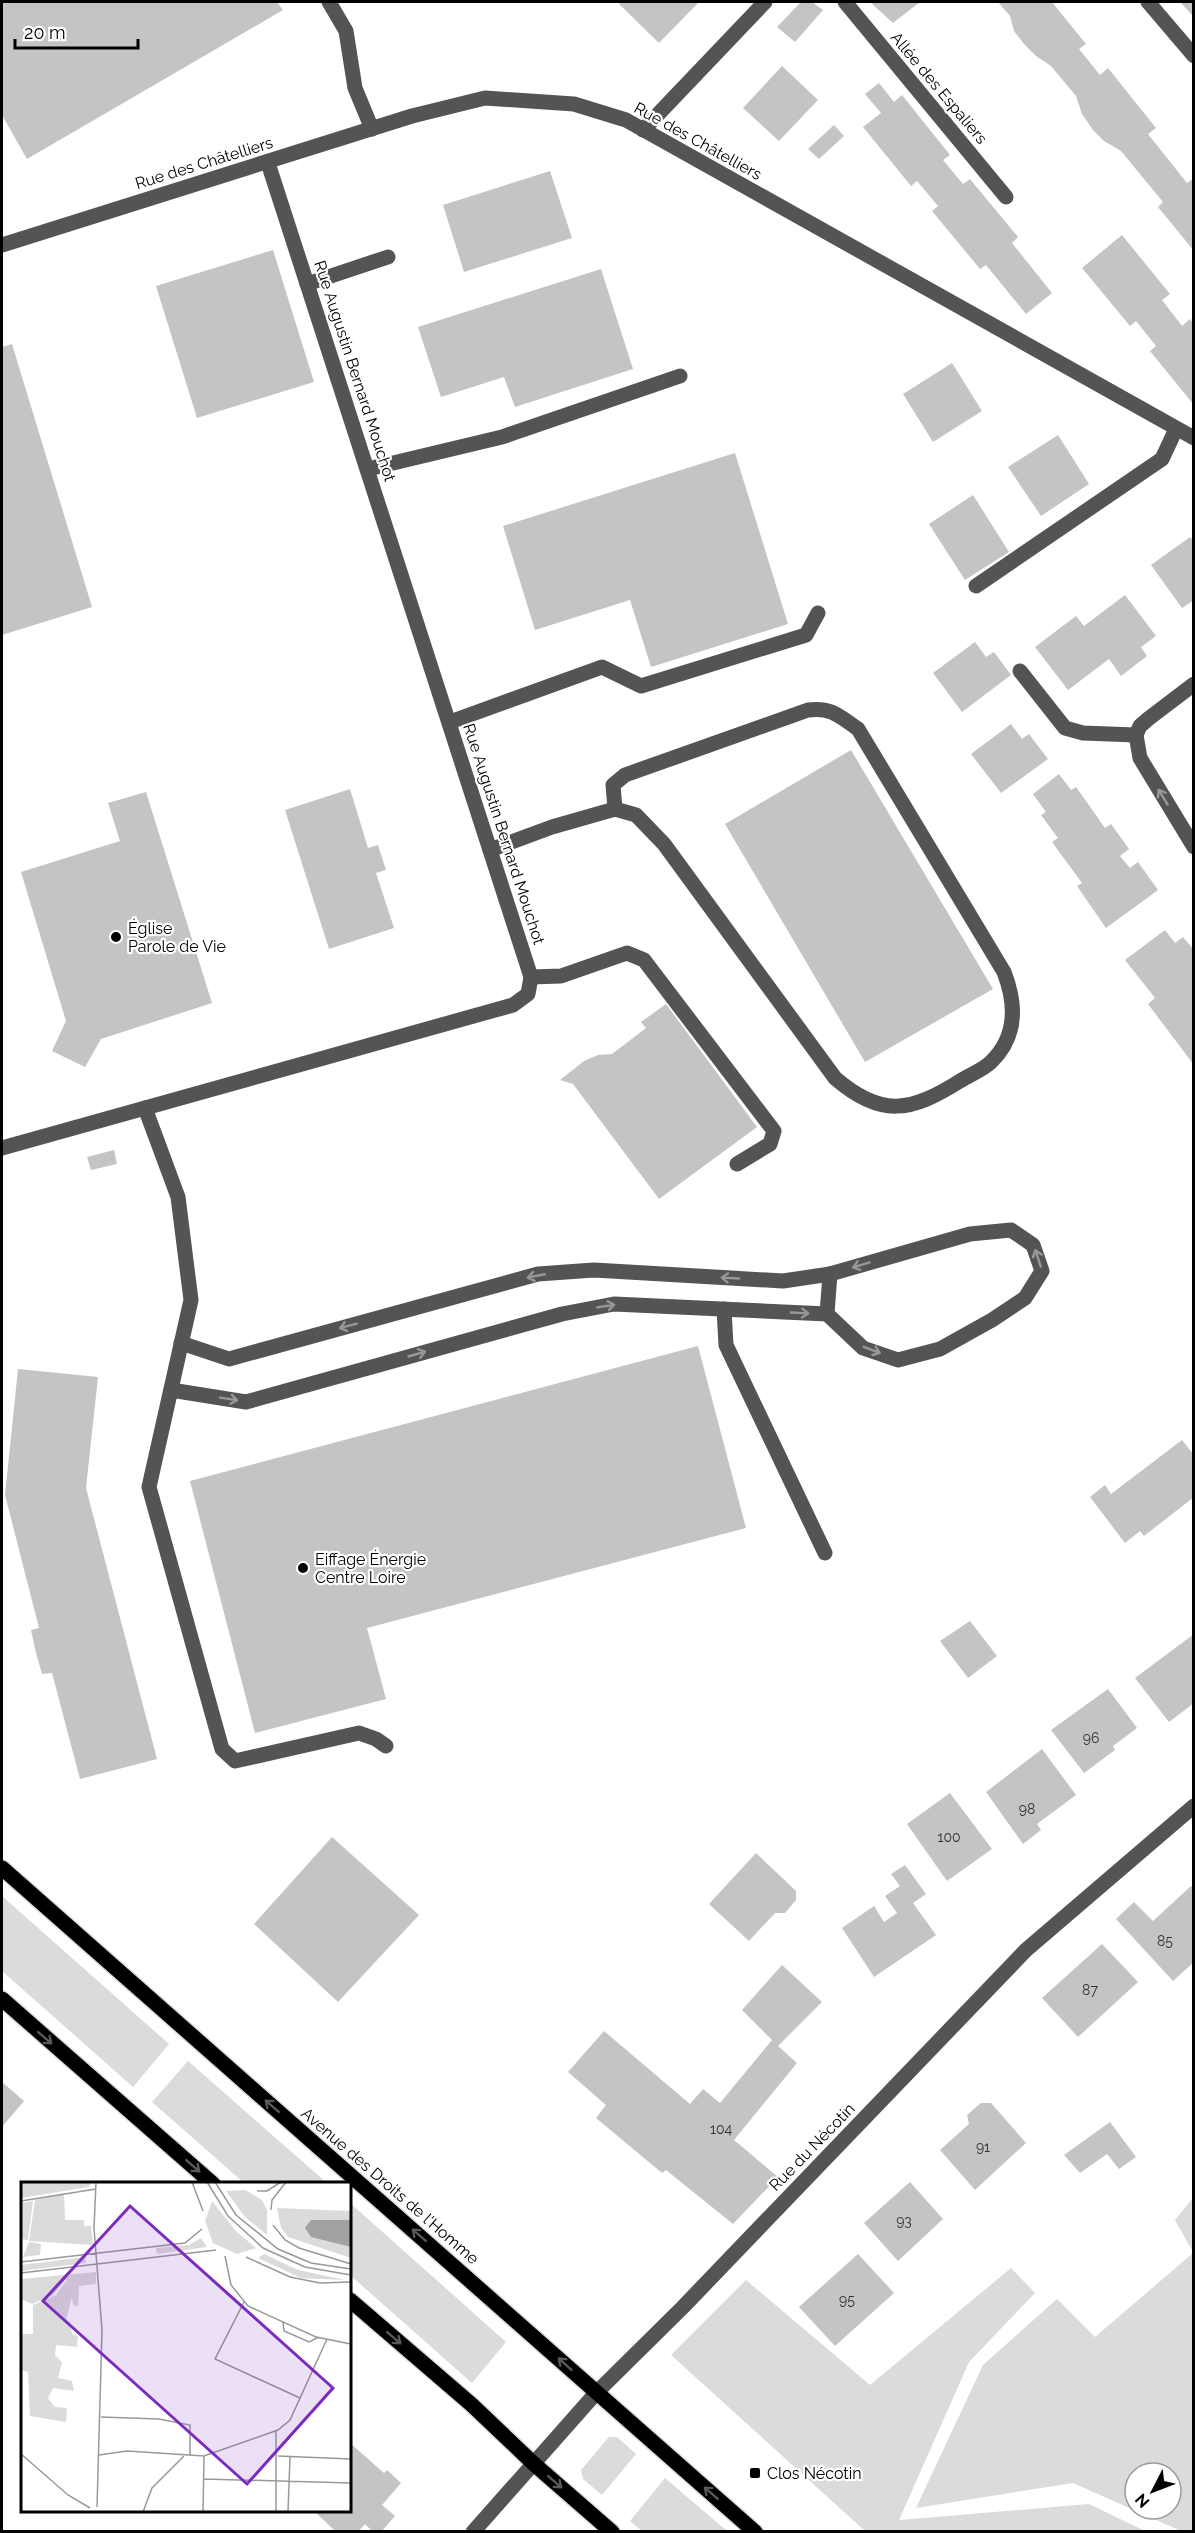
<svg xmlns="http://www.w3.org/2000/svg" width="1195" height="2533" font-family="Raleway,sans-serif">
<rect width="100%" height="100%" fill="#fff"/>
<g fill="#dbdbdb" fill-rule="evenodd">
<polygon points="2,1896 169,2044 133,2087 2,1971"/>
<polygon points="188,2061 327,2183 244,2183 152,2102"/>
<polygon points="1193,2198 1193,2252 1175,2220"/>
<polygon points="350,2203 506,2342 472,2383 350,2275"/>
<path d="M 1193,2253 L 1193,2531 L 1181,2531 L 1073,2483 L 916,2508 L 983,2365 L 1057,2299 L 1095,2337 ZM 1135,2473 L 1171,2473 L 1171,2509 L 1135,2509 Z"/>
<polygon points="1011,2268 1035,2293 969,2362 899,2520 1089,2504 1145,2531 865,2531 671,2355 746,2280 870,2385"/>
<polygon points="609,2437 617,2437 636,2454 602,2495 583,2479 581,2470"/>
<polygon points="665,2478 727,2531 642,2531 630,2521"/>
</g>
<g fill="#c4c4c4">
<polygon points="2,2 277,2 283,10 27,159 2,115"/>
<polygon points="622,2 699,2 659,43 619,4"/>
<polygon points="801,2 812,2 823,10 795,42 777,27"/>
<polygon points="870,2 920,2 893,23"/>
<polygon points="998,2 1052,2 1086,44 1079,49 1100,75 1108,68 1156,128 1148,134 1187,183 1194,178 1194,251 1158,207 1163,202 1121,151 1104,141 1093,130 1082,114 1076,96 1051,66 1036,56 1024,44 1014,31 1010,16"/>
<polygon points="1180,2 1194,2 1194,17"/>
<polygon points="782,66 818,100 779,141 743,108"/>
<polygon points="879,83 894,102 902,95 950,155 943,160 963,184 970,179 1018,237 1012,243 1052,293 1026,314 986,265 980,269 932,211 938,206 917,181 911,186 863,127 881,113 865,94"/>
<polygon points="834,125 844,136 819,159 808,149"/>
<polygon points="550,171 572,238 464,272 443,205"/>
<polygon points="1122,235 1170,294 1162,300 1182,326 1190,319 1194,324 1194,405 1150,351 1156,346 1136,321 1130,326 1082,268"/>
<polygon points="273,250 314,382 197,418 156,286"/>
<polygon points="601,269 633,369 515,407 504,377 441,397 418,327"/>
<polygon points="12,344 92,607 2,635 2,347"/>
<polygon points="952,363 982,411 933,442 903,394"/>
<polygon points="1058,435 1089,484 1041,516 1008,467"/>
<polygon points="735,453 788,624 651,667 630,600 535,630 503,526"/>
<polygon points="973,495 1009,552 965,580 929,524"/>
<polygon points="1190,537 1194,541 1194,600 1182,608 1151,565"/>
<polygon points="1125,595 1156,636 1141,647 1147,656 1121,676 1109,659 1068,690 1035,647 1076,616 1084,626"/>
<polygon points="975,642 986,657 994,652 1011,675 962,712 933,673"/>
<polygon points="1011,724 1022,739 1029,734 1048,759 1001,793 971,754"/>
<polygon points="851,750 993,989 865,1062 725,824"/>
<polygon points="1059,774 1071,790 1076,787 1105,828 1111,824 1129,849 1120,856 1130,868 1138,862 1158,890 1106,928 1077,886 1082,883 1052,842 1058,838 1041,815 1046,812 1033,794"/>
<polygon points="350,789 368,848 378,845 386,870 376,873 394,928 329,949 285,810"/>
<polygon points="146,792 212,1003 101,1039 85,1067 52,1051 66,1021 21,872 120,841 108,803"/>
<polygon points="1165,930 1175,943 1183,937 1194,950 1194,1065 1148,1004 1155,998 1125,960"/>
<polygon points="666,1004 757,1127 659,1199 573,1084 560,1080 584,1061 598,1055 612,1054 646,1028 641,1022"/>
<polygon points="114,1150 117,1164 91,1170 87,1157"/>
<polygon points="698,1346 746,1528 367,1628 386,1699 255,1733 190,1481"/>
<polygon points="18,1369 98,1377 86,1488 157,1759 80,1779 52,1673 42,1674 36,1653 31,1630 39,1628 5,1495"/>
<polygon points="1182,1440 1194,1455 1194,1497 1144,1536 1140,1531 1125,1543 1090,1497 1105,1485 1111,1494"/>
<polygon points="970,1621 997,1656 968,1678 940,1641"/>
<polygon points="1194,1634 1194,1703 1169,1722 1135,1678"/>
<polygon points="1108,1689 1137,1728 1113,1746 1115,1750 1084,1773 1051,1730"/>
<polygon points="1042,1749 1076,1795 1037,1824 1041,1830 1023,1844 986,1792"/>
<polygon points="950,1793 992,1849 947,1881 907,1824"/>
<polygon points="332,1837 419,1915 338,2002 254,1924"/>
<polygon points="756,1853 796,1891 796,1900 785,1913 775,1913 749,1941 709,1904"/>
<polygon points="905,1865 926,1894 913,1903 936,1935 874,1977 842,1928 874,1906 884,1922 897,1913 885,1896 900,1886 891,1874"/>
<polygon points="1191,1886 1194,1889 1194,1962 1173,1981 1116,1919 1134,1902 1153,1921"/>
<polygon points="1102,1944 1138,1982 1078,2037 1042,1998"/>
<polygon points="782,1965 822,2002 778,2046 797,2063 734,2140 778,2177 733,2224 666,2170 662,2173 596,2118 606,2105 568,2072 604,2031 690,2104 703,2089 720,2103 772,2040 742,2010"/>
<polygon points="2,2082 24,2101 2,2127"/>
<polygon points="981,2103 991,2103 1026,2143 975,2190 940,2150 969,2124 967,2115"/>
<polygon points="1110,2122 1136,2157 1119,2169 1107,2154 1080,2173 1064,2155"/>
<polygon points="910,2182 943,2219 898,2261 864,2223"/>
<polygon points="858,2254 894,2293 835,2346 799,2307"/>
<polygon points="350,2443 384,2473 387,2470 401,2483 382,2505 395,2516 381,2532 373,2532 365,2524 358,2532 333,2532 334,2530 313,2510 350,2510"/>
</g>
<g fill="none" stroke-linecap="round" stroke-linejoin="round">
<g stroke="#dbdbdb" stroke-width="18">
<g id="major">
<polyline points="2,1868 755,2532"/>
<polyline points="2,1999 213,2184"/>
<polyline points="350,2300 472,2405 534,2464 612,2532"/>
</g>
</g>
<g stroke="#545454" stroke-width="15">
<polyline points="329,2 346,31 355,88 372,129"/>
<polyline points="845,2 1006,197"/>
<polyline points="1148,2 1194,56"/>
<polyline points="643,130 765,2"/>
<polyline points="2,245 412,116 485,98 574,104 626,120 1194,438"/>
<polyline points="307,284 388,257"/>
<polyline points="368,469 502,437 680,376"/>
<polyline points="976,586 1162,459 1176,429"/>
<polyline points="1020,671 1065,728 1083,733 1136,735"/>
<polyline points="1194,684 1148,719 1140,726 1136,735 1140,758 1194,847"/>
<polyline points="450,722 602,667 641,686 806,635 818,613"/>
<path d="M 490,850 L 552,827 L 615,809 L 636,815 L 664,844 L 835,1078 C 881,1118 911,1112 960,1081 C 969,1075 983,1070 991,1062 C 1018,1036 1016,1003 1004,972 L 858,729 C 839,716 832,707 808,710 L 625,775 L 613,785 L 615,809"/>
<polyline points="531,977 561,976 627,953 644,960 774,1131 770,1144 737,1164"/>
<polyline points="145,1108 178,1197 191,1300 149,1487 222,1749 235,1761 359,1733 376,1739 386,1746"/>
<polyline points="2,1148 513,1005 528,994 531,977 268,163"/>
<polyline points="724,1309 726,1345 825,1553"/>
<polyline points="181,1343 229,1359 538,1274 594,1270 783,1281 830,1274"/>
<polyline points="171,1390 246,1402 562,1314 614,1304 827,1314 863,1348 898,1360 940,1349 992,1320 1025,1298 1042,1271 1033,1245 1011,1230 970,1234 830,1274 827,1314"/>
<polyline points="473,2532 596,2393 683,2307 1026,1950 1194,1806"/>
</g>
<use href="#major" stroke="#000" stroke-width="15"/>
</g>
<defs><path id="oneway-shaft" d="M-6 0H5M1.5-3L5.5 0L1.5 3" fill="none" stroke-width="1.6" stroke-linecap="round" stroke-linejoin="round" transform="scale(1.5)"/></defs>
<g stroke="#989898">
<use href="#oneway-shaft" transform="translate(1163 797) rotate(-121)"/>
<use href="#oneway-shaft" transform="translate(1038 1258) rotate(-108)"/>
<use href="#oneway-shaft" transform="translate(861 1265) rotate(163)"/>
<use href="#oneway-shaft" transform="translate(536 1276) rotate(169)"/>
<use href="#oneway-shaft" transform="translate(730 1278) rotate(-177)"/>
<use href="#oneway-shaft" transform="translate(606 1306) rotate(-9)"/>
<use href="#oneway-shaft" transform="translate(800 1313) rotate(3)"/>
<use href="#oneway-shaft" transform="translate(348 1326) rotate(165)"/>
<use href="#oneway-shaft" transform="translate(872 1350) rotate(21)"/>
<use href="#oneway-shaft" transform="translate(417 1354) rotate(-16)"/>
<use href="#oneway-shaft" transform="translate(229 1399) rotate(9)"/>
</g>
<g stroke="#595959">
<use href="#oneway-shaft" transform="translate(45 2038) rotate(41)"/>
<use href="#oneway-shaft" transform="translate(272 2106) rotate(-139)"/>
<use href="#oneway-shaft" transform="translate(193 2166) rotate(41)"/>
<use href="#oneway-shaft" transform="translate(419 2235) rotate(-139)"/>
<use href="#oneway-shaft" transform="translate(394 2338) rotate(41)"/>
<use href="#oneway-shaft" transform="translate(565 2364) rotate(-138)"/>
<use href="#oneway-shaft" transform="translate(555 2482) rotate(41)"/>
<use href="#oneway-shaft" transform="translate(711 2493) rotate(-139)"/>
</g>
<g fill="#000" stroke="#fff" stroke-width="2">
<circle cx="116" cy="937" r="6"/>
<circle cx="303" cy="1568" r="6"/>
<rect x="749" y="2467" width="12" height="12" rx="3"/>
</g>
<g text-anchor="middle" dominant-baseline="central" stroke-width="4.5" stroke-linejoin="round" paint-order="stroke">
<g font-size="14" fill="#313131">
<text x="1091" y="1738">96</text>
<text x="1027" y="1809">98</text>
<text x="949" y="1837">100</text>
<text x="1165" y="1941">85</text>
<text x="1090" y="1990">87</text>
<text x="721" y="2129">104</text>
<text x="983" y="2147">91</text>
<text x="904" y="2221">93</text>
<text x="847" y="2300">95</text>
</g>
<g font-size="16" fill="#000" stroke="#fff">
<text transform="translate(939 88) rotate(50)">Allée des Espaliers</text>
<text transform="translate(698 141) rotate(29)">Rue des Châtelliers</text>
<text transform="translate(204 163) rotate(-17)">Rue des Châtelliers</text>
<text transform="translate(355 371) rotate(72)">Rue Augustin Bernard Mouchot</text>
<text transform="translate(504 834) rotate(72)">Rue Augustin Bernard Mouchot</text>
<text transform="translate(812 2147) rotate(-46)">Rue du Nécotin</text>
<text transform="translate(390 2186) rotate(41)">Avenue des Droits de l'Homme</text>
</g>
<g font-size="16" fill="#000" stroke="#fff" text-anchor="start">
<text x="128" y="928">Église<tspan x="128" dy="18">Parole de Vie</tspan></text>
<text x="315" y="1559">Eiffage Énergie<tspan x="315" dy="18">Centre Loire</tspan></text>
<text x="767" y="2473">Clos Nécotin</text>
</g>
</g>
<g transform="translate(21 2182)">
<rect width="330" height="330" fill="#fff"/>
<path d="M 0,0 L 72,0 L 67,5 L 0,16 ZM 224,8 L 241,18 L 246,28 L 246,53 L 224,35 L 205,9 ZM 43,11 L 44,38 L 63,38 L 63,44 L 70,44 L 72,63 L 8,59 L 14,18 ZM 12,19 L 7,58 L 0,57 L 0,21 ZM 191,19 L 215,49 L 235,66 L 216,72 L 192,61 L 184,39 ZM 256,26 L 330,29 L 330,76 L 267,55 L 260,46 ZM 180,56 L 186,65 L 136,72 L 135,66 L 168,63 ZM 8,60 L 20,62 L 19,73 L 2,75 ZM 243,72 L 277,88 L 324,98 L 280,96 L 237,76 ZM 64,75 L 65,81 L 0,89 L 0,83 ZM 75,90 L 75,102 L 58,104 L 57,124 L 53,124 L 45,97 L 32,113 L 11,122 L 0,117 L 0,97 ZM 45,99 L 51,114 L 45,139 L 49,140 L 51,152 L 57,154 L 56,165 L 35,163 L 34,173 L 41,180 L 37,196 L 51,199 L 53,209 L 32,206 L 27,216 L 34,225 L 46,226 L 45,240 L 9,234 L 7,190 L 0,188 L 0,163 L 2,152 L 12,152 L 12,123 L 35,113 Z" fill="#dbdbdb"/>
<path d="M 290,38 L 329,38 L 330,65 L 290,55 L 284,46 Z" fill="#a2a2a2"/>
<path fill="none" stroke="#999" stroke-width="1.5" d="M 75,0 L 73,46 L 81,148 L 76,325M 171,0 L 182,29M 186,0 L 207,34 L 242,66 L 284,85 L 330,93M 194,0 L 215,33 L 257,67 L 290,81 L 330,87M 236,9 L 246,9 L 260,0M 0,19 L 75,7M 250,28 L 251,18 L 265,0M 252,43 L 264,58 L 278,66 L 330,82M 204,74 L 210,103 L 227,124 L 295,155 L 330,162M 225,75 L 269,95 L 299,101 L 330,100M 0,80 L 164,61 L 181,47M 0,91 L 195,68M 223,120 L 194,177 L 279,216M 262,140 L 263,149 L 288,160 L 298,155M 80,235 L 138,237 L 169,243 L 169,273M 255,249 L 255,330M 0,272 L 47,313 L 69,326M 78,273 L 106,269 L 183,274 L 257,248 L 269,238 L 306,157M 257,274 L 330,277M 183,297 L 330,301M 122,330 L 131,306 L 163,274M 182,330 L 183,274M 267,330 L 269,275"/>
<path fill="#7b2cbf" fill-opacity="0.15" stroke="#7b2cbf" stroke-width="3" d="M 109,24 L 312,206 L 226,302 L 22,119 Z"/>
<rect width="330" height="330" fill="none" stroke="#000" stroke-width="3"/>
</g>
<rect width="1195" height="2533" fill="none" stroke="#000000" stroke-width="6"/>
<g transform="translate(1153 2491) rotate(228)"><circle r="28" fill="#ffffff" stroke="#999999" stroke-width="1.5"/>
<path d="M0-4.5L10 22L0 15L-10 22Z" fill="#000000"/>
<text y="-9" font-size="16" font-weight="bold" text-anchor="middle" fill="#000000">N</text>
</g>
<path d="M15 39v9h123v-9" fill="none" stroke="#000000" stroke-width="3"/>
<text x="24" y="39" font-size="18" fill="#000000" stroke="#ffffff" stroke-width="4.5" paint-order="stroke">20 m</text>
</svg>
